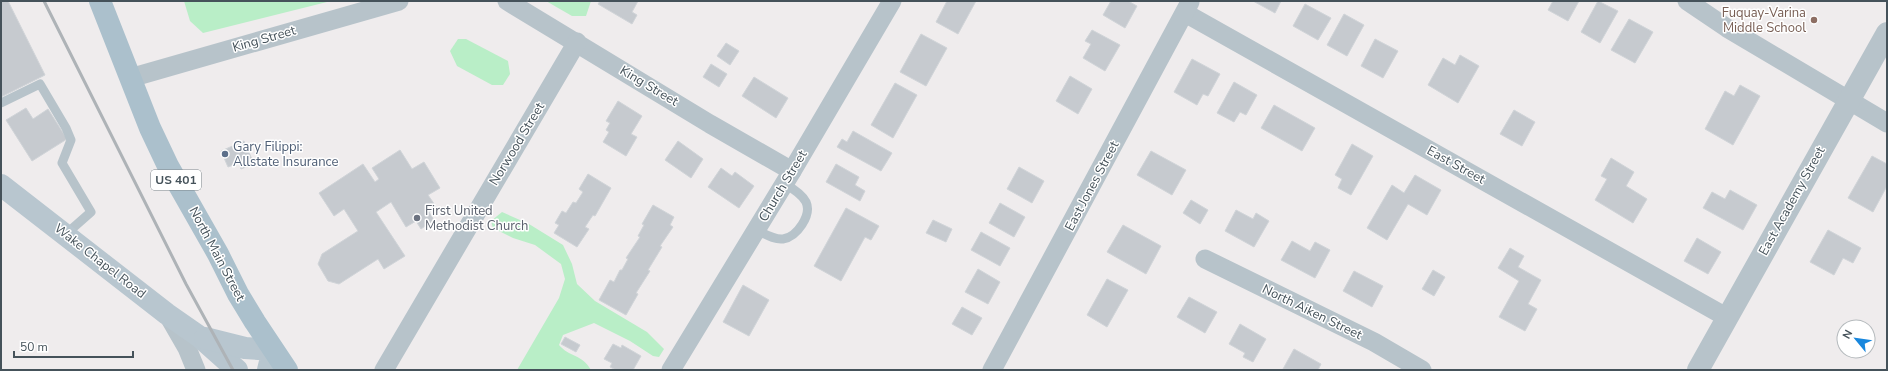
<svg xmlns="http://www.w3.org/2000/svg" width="1888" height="371" font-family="'Nunito Sans',sans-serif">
<rect width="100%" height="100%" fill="#efeced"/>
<g fill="#b9eec7">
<polygon points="184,1 331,1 203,33 190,21"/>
<polygon points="546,1 591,1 586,16 572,16"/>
<polygon points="458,39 466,39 508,61 510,74 503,85 492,85 457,66 450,51"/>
<path d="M 502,212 L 529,224 L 563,245 L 572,264 L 577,284 L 595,301 L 647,332 L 664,349 L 659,357 L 653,356 L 630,341 L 594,323 L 563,335 L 559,345 C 569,357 582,354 591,370 L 517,370 L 559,298 L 565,279 L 561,264 L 535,245 L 513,238 L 493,228 L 491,221 Z"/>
</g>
<g fill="#c6cacf" stroke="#d0d4d8">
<polygon points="1,1 8,1 45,75 1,97"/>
<polygon points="600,1 638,1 632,12 637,15 632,24 598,4"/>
<polygon points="947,1 976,1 958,34 936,22"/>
<polygon points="1111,1 1128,1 1137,6 1125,28 1103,15"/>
<polygon points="1253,1 1281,1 1275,13"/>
<polygon points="1553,1 1579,1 1568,21 1548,10"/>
<polygon points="1598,1 1618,11 1600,43 1581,32"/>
<polygon points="1305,4 1331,18 1318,40 1293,26"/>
<polygon points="1344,14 1364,25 1347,56 1327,45"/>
<polygon points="1629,19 1653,32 1635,63 1611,50"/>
<polygon points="1092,30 1120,45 1105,71 1083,58 1091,44 1085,41"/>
<polygon points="921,34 947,48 926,86 900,72"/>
<polygon points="1375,39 1398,51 1383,78 1361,66"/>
<polygon points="726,43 739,51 730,65 717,56"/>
<polygon points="1460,55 1479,66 1458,103 1428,85 1443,58 1455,65"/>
<polygon points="1192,59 1220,74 1208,96 1203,94 1197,105 1174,92"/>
<polygon points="711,64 727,74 719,87 703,77"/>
<polygon points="1070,76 1092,89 1078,114 1056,101"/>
<polygon points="754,77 788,98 776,118 742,96"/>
<polygon points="1234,82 1257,95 1246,115 1240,112 1234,122 1217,113"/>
<polygon points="895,83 917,95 893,138 871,125"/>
<polygon points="1740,85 1760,96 1733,145 1705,129 1725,91 1734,96"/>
<polygon points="618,101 642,116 631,134 637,137 626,156 603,142 609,132 606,130 610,123 606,121"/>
<polygon points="1274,105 1315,128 1302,151 1261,128"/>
<polygon points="26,108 33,119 48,109 67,139 32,161 6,120"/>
<polygon points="1514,110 1535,122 1522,146 1500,134"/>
<polygon points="853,131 892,153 881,171 837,147 842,139 847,142"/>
<polygon points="244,141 254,164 241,169 239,163 228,167 221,151"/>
<polygon points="678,141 703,159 691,178 665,160"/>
<polygon points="1352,144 1373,156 1351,195 1338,188 1342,179 1335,175"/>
<polygon points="400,150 412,169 424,162 440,188 428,195 437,208 429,212 434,220 421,229 416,221 406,227 391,202 376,212 405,256 384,269 378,259 339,284 328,281 318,264 322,254 358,231 344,209 334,216 319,193 363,164 375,182 379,179 372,168"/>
<polygon points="1151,151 1186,170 1172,195 1137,175"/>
<polygon points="1872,156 1887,164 1887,186 1873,212 1848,198"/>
<polygon points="1611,158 1634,172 1626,186 1647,199 1633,223 1595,200 1607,179 1601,176"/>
<polygon points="836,164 859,177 855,185 865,191 860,201 826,182"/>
<polygon points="1019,167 1044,181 1032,203 1007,189"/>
<polygon points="721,168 732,176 735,172 754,186 739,208 708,187"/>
<polygon points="588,174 611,188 595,216 593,215 585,227 589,229 577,247 554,233 559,225 555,223 562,211 566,213 573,202 576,203 583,192 579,189"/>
<polygon points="1415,175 1441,190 1427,215 1408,204 1387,240 1367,228 1392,185 1404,193"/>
<polygon points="1730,190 1757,205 1743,230 1703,208 1712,192 1725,199"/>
<polygon points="1191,200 1208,210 1200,224 1183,213"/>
<polygon points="1000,203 1025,217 1014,237 989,223"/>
<polygon points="653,205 674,217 670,225 673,227 660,246 662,247 648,270 650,271 636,293 638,294 626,315 599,300 610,280 614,282 620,270 622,270 628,259 626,258 640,237 638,236 644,225 642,224"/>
<polygon points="846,208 879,226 871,240 865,237 841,281 814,266"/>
<polygon points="1236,210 1253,219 1256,213 1269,221 1254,247 1225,231"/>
<polygon points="933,220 952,229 946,242 926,233"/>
<polygon points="1123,225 1161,246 1146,274 1107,252"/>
<polygon points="1828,230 1861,248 1853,263 1843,258 1834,275 1810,262"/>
<polygon points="981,232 1010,248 1000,266 971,250"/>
<polygon points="1697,238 1721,252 1708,274 1684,261"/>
<polygon points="1292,241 1310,251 1315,242 1330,250 1315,278 1281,260"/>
<polygon points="1510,248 1524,256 1518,267 1541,280 1528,304 1537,309 1525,331 1499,317 1519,281 1498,268"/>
<polygon points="978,269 1000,282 988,304 965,292"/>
<polygon points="1433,270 1445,277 1434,296 1422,289"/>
<polygon points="1354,271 1383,286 1372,307 1343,291"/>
<polygon points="1107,279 1128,290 1107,327 1087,315"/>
<polygon points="743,285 769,300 749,336 723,322"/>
<polygon points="1189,297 1217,312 1205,333 1177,317"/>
<polygon points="962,307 982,318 972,335 952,324"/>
<polygon points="1240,324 1266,339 1253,362 1243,357 1245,353 1229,344"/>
<polygon points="565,337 580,345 576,352 561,344"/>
<polygon points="613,344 621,348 622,345 641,356 633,370 616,370 610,367 612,363 604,359"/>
<polygon points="1294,349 1321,364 1318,370 1283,369"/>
</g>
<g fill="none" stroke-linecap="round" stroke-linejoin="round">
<g stroke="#b7c3ca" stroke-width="9">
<polyline points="1,103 40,84 66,128 71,140 62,163 91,212 66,234"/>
<path d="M 756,230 C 765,234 774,240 783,239 C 797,237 812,215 806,202 C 802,194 792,188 785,184"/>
</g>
<g stroke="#b7c3ca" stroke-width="19">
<polyline points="507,1 710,124 792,171"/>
<polyline points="1687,1 1727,28 1887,123"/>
<polyline points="1185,13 1728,318"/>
<polyline points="130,78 399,1"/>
<polyline points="1205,259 1374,342 1422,370"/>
<polyline points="168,315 187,348 196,370"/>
<polyline points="384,370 577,42"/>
<polyline points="671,370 792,171 892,1"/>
<polyline points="992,370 1190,2"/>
</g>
<polyline stroke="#b7c3ca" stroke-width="22" points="1698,370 1887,33"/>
<g stroke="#b8c6cf" stroke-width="22">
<polyline points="1,185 167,314 200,337 237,370"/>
<polyline points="205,338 245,348 273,350 268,370"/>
</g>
<polyline stroke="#abc0cc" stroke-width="22" points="100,1 150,128 168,166 218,254 238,294 255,322 287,370"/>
<polyline stroke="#aeb3b7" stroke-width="3" points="44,1 186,284 233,370"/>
</g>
<circle fill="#8d6e63" stroke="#fff" stroke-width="1.5" cx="1814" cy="20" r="4"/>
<circle fill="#5c6f8a" stroke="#fff" stroke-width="1.5" cx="225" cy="154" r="4"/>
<circle fill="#6b7280" stroke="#fff" stroke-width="1.5" cx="417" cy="218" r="4"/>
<g text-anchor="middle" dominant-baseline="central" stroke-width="3" stroke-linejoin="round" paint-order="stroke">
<rect fill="#fff" stroke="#7d868c" stroke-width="1" x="151" y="170" width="50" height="20" rx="3"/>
<g font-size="12" font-weight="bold" fill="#45525a">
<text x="176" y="180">US 401</text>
</g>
<g font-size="13" fill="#785e54" stroke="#fff" text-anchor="end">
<text x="1806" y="13">Fuquay-Varina<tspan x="1806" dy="15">Middle School</tspan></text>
</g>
<g font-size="13" fill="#45525a" stroke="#fff">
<text transform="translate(264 39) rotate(-16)">King Street</text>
<text transform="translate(649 86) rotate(31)">King Street</text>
<text transform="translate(517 144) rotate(-59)">Norwood Street</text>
<text transform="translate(1456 165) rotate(29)">East Street</text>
<text transform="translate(783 186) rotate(-59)">Church Street</text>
<text transform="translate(1092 186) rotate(-62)">East Jones Street</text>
<text transform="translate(1792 201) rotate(-61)">East Academy Street</text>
<text transform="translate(217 254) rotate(62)">North Main Street</text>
<text transform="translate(100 261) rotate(38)">Wake Chapel Road</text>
<text transform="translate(1312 312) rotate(26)">North Aiken Street</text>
</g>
<g font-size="13" fill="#4e5e75" stroke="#fff" text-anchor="start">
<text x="233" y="147">Gary Filippi:<tspan x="233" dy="15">Allstate Insurance</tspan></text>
</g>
<g font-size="13" fill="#5b616d" stroke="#fff" text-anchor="start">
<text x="425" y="211">First United<tspan x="425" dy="15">Methodist Church</tspan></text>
</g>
</g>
<rect width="1888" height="371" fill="none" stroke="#45525a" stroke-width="4"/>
<g transform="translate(1856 339) rotate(299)"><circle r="19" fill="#ffffff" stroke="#b5babd"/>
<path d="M0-3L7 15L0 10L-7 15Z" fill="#1987dd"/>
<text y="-6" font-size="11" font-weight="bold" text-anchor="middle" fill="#45525a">N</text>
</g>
<path d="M14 351v6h119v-6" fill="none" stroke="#45525a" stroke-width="2"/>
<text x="20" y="351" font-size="12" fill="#45525a" stroke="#ffffff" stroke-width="3" paint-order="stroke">50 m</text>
</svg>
